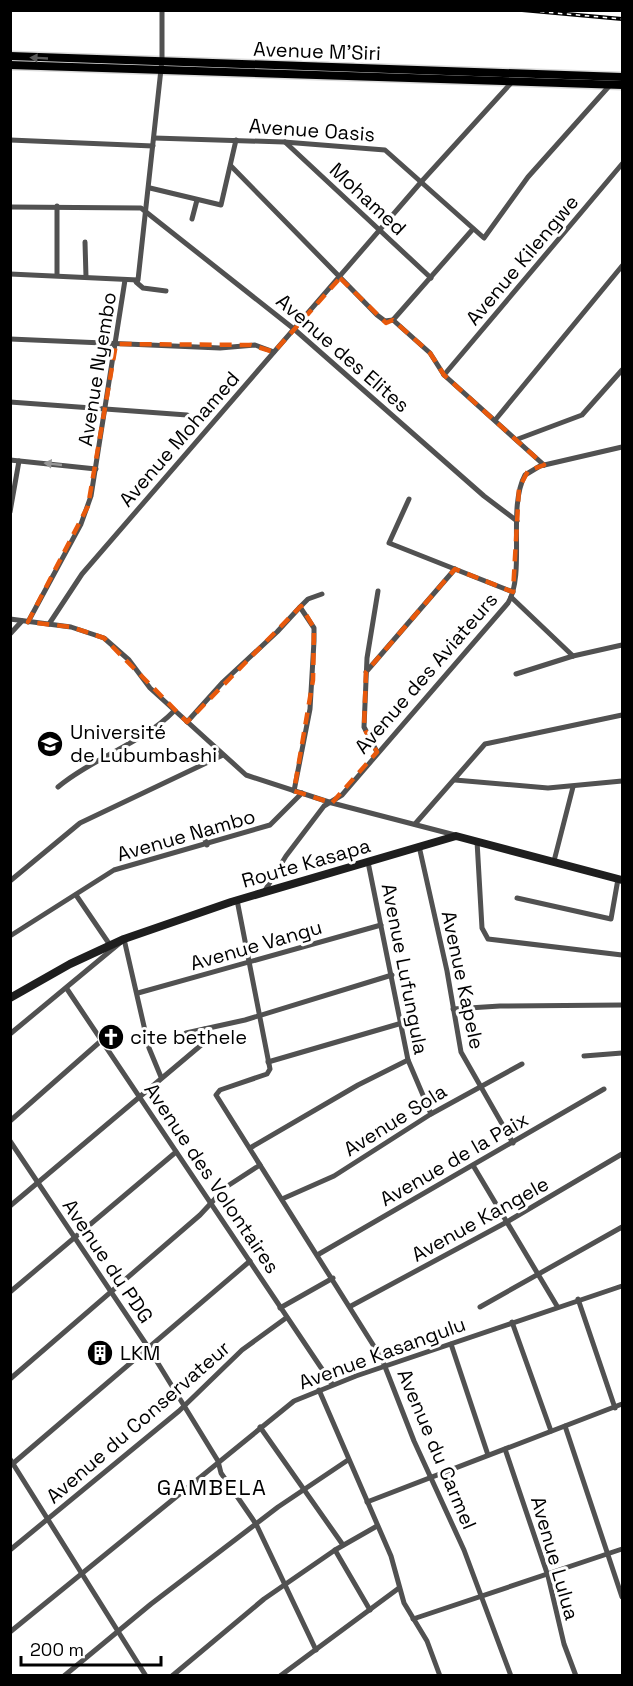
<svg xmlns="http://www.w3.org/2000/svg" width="633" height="1686" font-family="'Space Grotesk',sans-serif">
<rect width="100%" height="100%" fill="#fff"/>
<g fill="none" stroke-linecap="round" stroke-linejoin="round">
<g stroke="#dbdbdb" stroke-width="11">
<g id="trunk">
<polyline points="10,56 622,77"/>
<polyline points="10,65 622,85"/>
</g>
</g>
<g stroke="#515151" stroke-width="5">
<polyline points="154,138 284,142 385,150 484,238 528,177 611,84"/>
<polyline points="10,140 153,146"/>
<polyline points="285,142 431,278"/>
<polyline points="231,166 377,315 385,321 393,320 430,353 444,375 544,465"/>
<polyline points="150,188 221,205 236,140"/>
<polyline points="57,206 57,275"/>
<polyline points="10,207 141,208 294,329 484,496 517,521"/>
<polyline points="192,219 197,200"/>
<polyline points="85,242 86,277"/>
<polyline points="10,274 138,280 162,60 162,10"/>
<polyline points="136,282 143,288 166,291"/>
<polyline points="393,320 473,229"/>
<polyline points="10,339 220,348 255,345 274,352"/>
<polyline points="444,375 622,164"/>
<polyline points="10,402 187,415"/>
<polyline points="496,419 622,266"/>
<polyline points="518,439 582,415 622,370"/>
<polyline points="10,460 96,469"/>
<polyline points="409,499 389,543 513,592"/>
<polyline points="10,512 19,461"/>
<polyline points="511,597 573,656"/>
<polyline points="10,619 71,627 104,638 129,660 150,688 246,775 332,803 455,835"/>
<polyline points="28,622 81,524 91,496 125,280"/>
<polyline points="49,624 82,574 422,181 512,82"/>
<polyline points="10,634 22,621"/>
<polyline points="366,672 455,569"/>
<polyline points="516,674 573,656 622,645"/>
<polyline points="187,722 223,682 277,632 300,607 308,599 322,594"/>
<polyline points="377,752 364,727 367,658 378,591"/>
<polyline points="455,780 548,788 622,781"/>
<path d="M 58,787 C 94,757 142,744 174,711"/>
<polyline points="294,791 310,709 314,641 314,628 300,607"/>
<polyline points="199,824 207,845"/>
<polyline points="415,824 485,744 622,715"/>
<polyline points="477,841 482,928 488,939 622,955"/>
<polyline points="419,846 447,971 461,1052 513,1143"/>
<polyline points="554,861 573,787"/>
<polyline points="368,862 408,1060 431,1114"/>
<polyline points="10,881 80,823 223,755"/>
<path d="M 264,892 L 286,856 L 324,806 L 342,795 L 508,603 C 526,573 507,508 525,475 L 540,466 L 622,447"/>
<polyline points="76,895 110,945"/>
<polyline points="517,898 611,919 618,879"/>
<polyline points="237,900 270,1069 267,1074 220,1090 216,1095 382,1359 414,1441 464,1550 511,1676"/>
<polyline points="10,936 114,870 270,825 302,793"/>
<polyline points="124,939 149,1048 161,1077"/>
<polyline points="67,989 332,1384"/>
<polyline points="138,993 381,925"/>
<polyline points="453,1009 500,1006 622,1005"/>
<polyline points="186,1033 245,1020 392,975"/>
<polyline points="10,1034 121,942"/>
<polyline points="584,1056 622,1053"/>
<polyline points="268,1062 402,1023"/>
<polyline points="10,1121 102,1040"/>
<polyline points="10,1141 148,1347 218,1461 221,1473 256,1524 316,1650"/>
<polyline points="250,1148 358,1085 408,1060"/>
<polyline points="474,1167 557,1306"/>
<polyline points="282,1199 334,1176 431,1114 522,1064"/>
<polyline points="10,1206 206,1041 205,1029"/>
<polyline points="319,1254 604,1089"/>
<polyline points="10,1292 176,1152"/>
<polyline points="578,1299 615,1408"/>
<polyline points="351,1306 505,1223 622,1154"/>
<polyline points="480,1307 622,1227"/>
<polyline points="280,1308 333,1278"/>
<polyline points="512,1322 551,1431"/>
<polyline points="451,1344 488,1455"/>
<polyline points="10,1379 200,1215 226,1187 260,1165"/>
<polyline points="319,1390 391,1556 404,1603 427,1641 440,1676"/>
<polyline points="565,1426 622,1597"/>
<polyline points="260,1427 343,1545"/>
<polyline points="505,1449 548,1576 564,1644 576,1676"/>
<polyline points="10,1459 146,1676"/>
<polyline points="10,1466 250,1261"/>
<polyline points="367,1502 622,1404"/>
<polyline points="10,1550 179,1411 242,1350 286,1318"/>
<polyline points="335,1550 370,1610"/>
<polyline points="413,1619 622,1549"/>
<polyline points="10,1632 294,1401 356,1376 622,1286"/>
<polyline points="64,1676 151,1604 278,1507 348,1460"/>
<polyline points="172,1676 264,1599 335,1550 377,1526"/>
<polyline points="280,1676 399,1588"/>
</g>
<polyline stroke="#1e1e1e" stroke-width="8" points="10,998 70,964 124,939 231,902 456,836 622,880"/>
<use href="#trunk" stroke="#000" stroke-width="8"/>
<g stroke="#000" stroke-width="4">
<polyline id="rail" points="522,10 622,19"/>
</g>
<use href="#rail" stroke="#fff" stroke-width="1.5" stroke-dasharray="4.5" stroke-linecap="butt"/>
</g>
<defs><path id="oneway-solid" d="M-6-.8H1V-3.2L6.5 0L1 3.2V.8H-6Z" transform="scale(1.5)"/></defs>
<use fill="#595959" href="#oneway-solid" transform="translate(39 58) rotate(-177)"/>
<use fill="#979797" href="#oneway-solid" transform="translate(53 464) rotate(-174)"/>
<path fill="none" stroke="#e8590c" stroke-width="4.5" stroke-dasharray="12 8" stroke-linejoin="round" d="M 340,278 L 386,323 L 393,320 L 430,353 L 444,375 L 544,465 L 528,471 L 519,488 L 513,592 L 455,569 L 366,672 L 364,728 L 377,752 L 332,803 L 294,791 L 313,680 L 314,628 L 301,606 L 187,722 L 104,638 L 71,627 L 28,622 L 88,506 L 116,344 L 251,345 L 274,352 Z"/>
<defs>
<g id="university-disc" transform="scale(1.35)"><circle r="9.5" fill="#000" stroke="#fff"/><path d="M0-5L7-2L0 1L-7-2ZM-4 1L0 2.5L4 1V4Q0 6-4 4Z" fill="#fff"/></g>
<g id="church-disc" transform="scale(1.35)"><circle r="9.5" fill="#000" stroke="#fff"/><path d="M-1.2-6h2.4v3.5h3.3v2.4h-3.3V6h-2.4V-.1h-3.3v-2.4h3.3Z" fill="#fff"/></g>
<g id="building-disc" transform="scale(1.35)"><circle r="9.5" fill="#000" stroke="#fff"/><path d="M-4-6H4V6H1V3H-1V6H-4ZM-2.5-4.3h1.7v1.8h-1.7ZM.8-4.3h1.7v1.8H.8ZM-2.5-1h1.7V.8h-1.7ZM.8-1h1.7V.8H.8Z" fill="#fff"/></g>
</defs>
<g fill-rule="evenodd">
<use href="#university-disc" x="50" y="744"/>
<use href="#church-disc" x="111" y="1037"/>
<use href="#building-disc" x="100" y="1353"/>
</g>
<g text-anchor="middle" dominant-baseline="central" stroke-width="6" stroke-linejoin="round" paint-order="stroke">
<g font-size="20" fill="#000" stroke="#fff">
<text transform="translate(317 51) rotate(2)">Avenue M'Siri</text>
<text transform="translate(312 130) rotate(4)">Avenue Oasis</text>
<text transform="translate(368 199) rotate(43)">Mohamed</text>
<text transform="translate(522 260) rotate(-50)">Avenue Kilengwe</text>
<text transform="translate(343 353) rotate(41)">Avenue des Elites</text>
<text transform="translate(97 369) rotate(-81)">Avenue Nyembo</text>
<text transform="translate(179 439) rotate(-49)">Avenue Mohamed</text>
<text transform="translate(426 673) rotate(-49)">Avenue des Aviateurs</text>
<text transform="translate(186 835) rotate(-16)">Avenue Nambo</text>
<text transform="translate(306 863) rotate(-16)">Route Kasapa</text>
<text transform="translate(256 945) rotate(-16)">Avenue Vangu</text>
<text transform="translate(405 969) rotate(79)">Avenue Lufungula</text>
<text transform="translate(463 980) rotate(78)">Avenue Kapele</text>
<text transform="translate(395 1120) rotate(-32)">Avenue Sola</text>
<text transform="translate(454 1159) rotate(-30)">Avenue de la Paix</text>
<text transform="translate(212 1178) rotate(56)">Avenue des Volontaires</text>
<text transform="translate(480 1219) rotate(-29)">Avenue Kangele</text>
<text transform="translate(108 1261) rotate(56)">Avenue du PDG</text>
<text transform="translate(382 1353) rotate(-20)">Avenue Kasangulu</text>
<text transform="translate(138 1422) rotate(-41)">Avenue du Conservateur</text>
<text transform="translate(437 1449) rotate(67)">Avenue du Carmel</text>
<text transform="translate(555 1558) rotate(74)">Avenue Lulua</text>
</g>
<g font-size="20" fill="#000" stroke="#fff" text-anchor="start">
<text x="70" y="732">Université<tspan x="70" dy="23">de Lubumbashi</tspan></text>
<text x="130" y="1037">cite bethele</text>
<text x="120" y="1353">LKM</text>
</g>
<g font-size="22" letter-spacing="1.5" fill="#000" stroke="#fff">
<text x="212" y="1487">GAMBELA</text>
</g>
</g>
<rect width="633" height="1686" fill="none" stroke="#000000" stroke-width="24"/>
<path d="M21 1656v9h140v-9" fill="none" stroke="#000000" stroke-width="3"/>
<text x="30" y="1656" font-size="18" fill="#000000" stroke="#ffffff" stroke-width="4.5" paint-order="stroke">200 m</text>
</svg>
